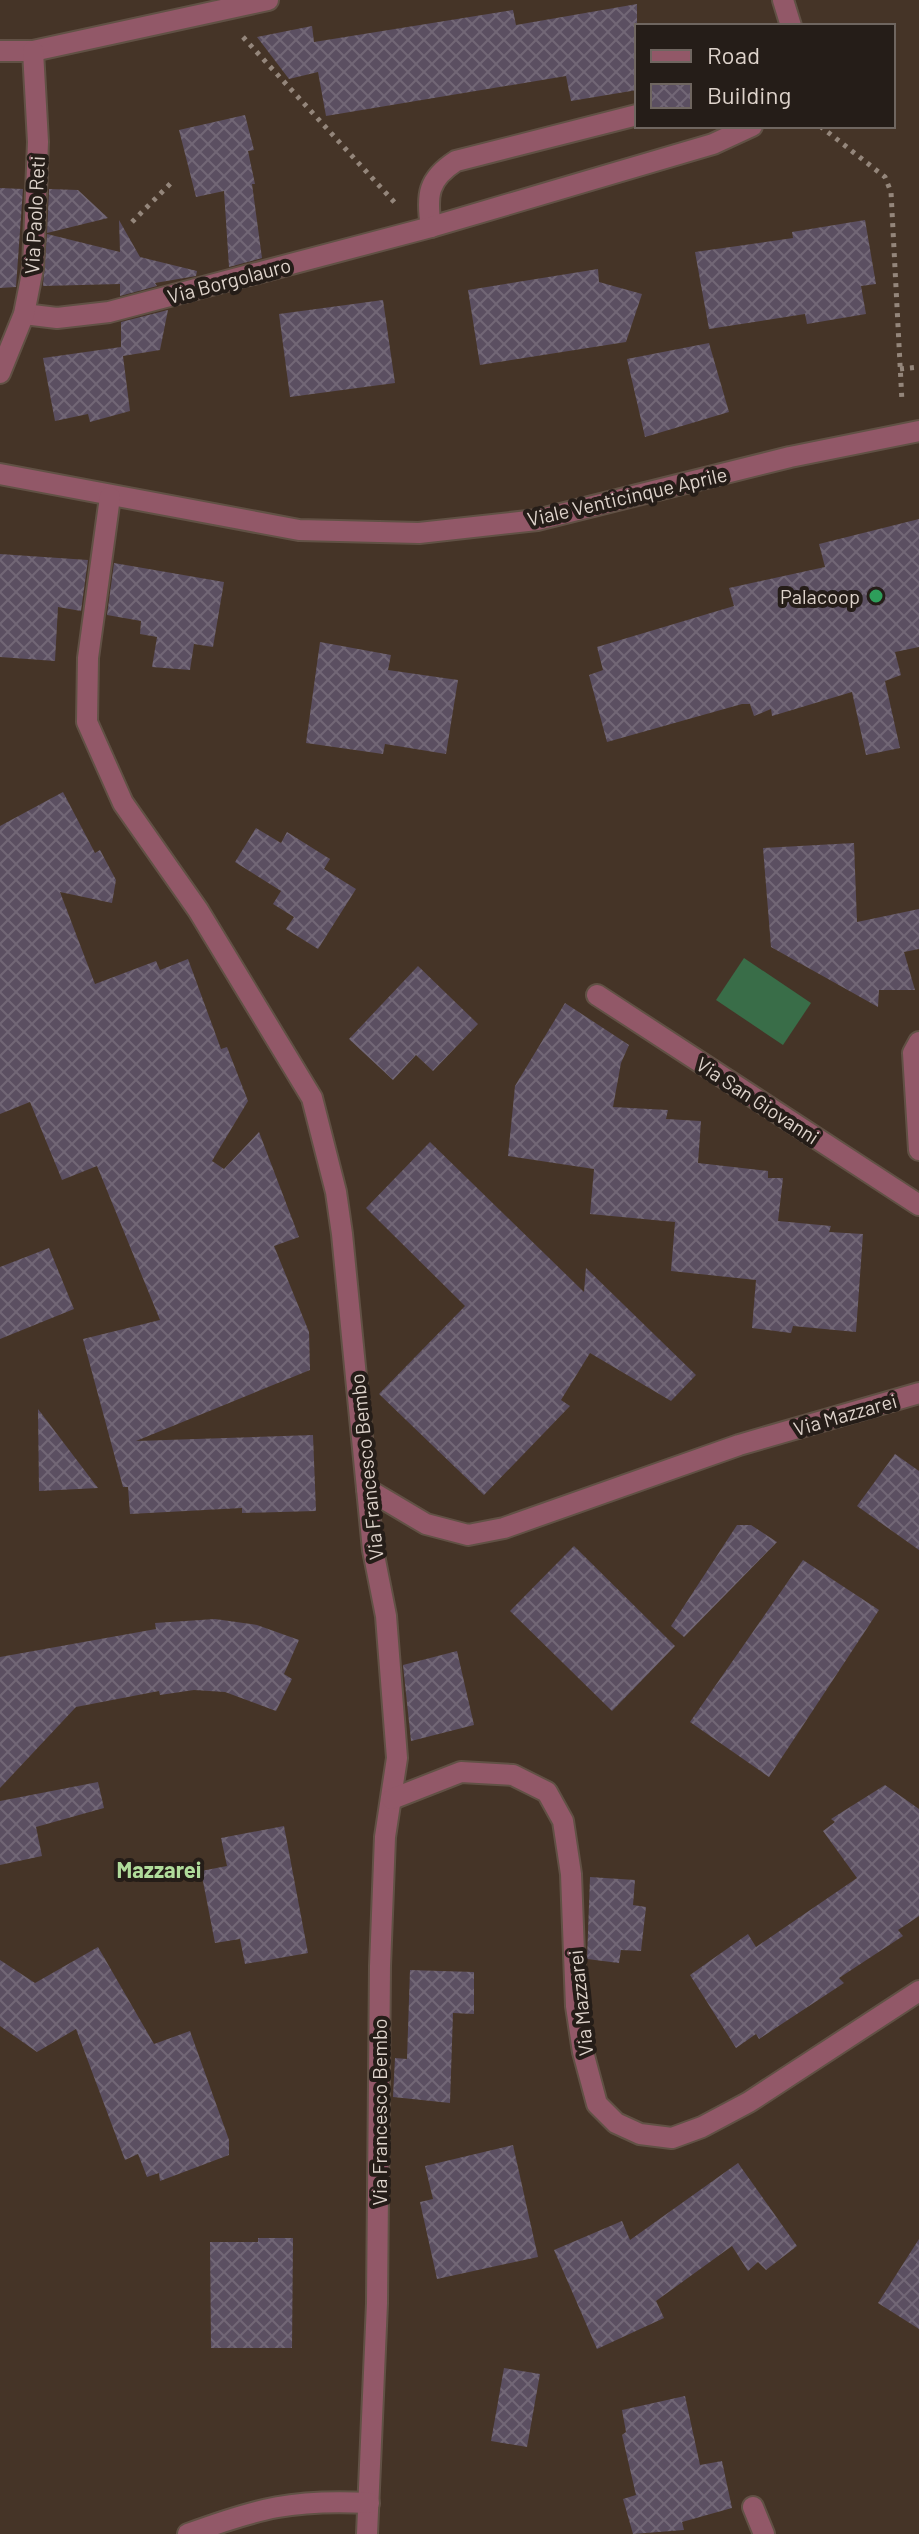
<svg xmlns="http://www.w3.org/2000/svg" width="919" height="2534" font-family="Barlow,sans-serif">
<defs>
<pattern id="building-cross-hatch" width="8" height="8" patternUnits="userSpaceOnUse" patternTransform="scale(2)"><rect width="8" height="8" fill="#5b4f61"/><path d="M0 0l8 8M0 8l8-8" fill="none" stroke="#726776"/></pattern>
</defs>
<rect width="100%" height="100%" fill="#453427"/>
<polygon fill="#396d48" points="744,958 811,1003 783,1045 716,1000"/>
<g fill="url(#building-cross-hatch)">
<polygon points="637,4 637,90 571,101 566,76 326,116 318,72 289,79 257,37 312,26 314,42 513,10 516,25"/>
<polygon points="245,115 254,150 248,151 255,184 252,184 262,258 229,267 224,191 196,197 179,130"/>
<polygon points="0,188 23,189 16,287 0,288"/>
<polygon points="49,189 78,190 108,218 47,233"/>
<polygon points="119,220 140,257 197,271 196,276 155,283 157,286 120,296 120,284 43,286 47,234 120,252"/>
<polygon points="865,220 876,284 861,286 866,314 807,324 805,314 709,329 695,252 793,238 792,232"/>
<polygon points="598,269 599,282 642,294 626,342 480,365 468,290"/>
<polygon points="383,300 395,383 290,397 279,314"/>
<polygon points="168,310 160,350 123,356 130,411 90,422 88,414 55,421 43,358 121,347 121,322"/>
<polygon points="709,343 729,412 645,437 627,359"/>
<polygon points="919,519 919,647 895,652 901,675 885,681 900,748 866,755 852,692 772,716 771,709 754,716 750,704 742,704 607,742 589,675 603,670 597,647 734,606 729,588 825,567 819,544"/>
<polygon points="0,554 88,560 81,611 58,607 55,661 0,657"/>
<polygon points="114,563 224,582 213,647 194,644 190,670 152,667 157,637 140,634 141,621 107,615"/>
<polygon points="320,642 391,655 388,670 458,680 446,754 385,744 383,754 306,743"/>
<polygon points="63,792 95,853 100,850 116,880 112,903 60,892 95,984 156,961 160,970 188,959 221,1049 227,1047 248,1101 212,1161 224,1169 259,1132 299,1237 274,1246 309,1332 310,1370 136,1441 313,1435 316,1511 242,1513 242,1508 130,1514 128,1487 123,1487 83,1339 160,1320 97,1166 62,1180 30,1102 0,1114 0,826"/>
<polygon points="256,828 281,843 287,832 330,859 324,869 356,889 318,949 286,929 294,917 273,904 281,891 235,862"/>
<polygon points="854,843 857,922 919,909 919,949 904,952 915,990 879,990 878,1007 771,947 763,848"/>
<polygon points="418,966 478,1024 433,1071 416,1055 393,1080 349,1039"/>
<polygon points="565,1003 629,1045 621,1063 613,1107 668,1110 666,1119 701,1121 698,1163 768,1171 768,1178 783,1178 778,1221 831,1226 829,1232 863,1234 856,1332 793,1326 791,1333 752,1328 756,1280 671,1271 675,1222 590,1214 594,1169 508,1156 515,1086"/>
<polygon points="430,1142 584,1292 586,1268 696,1375 671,1401 590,1353 561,1400 570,1406 484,1495 379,1394 465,1306 366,1208"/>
<polygon points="49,1248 74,1309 0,1339 0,1267"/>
<polygon points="38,1409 98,1488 39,1491"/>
<polygon points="895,1454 919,1471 919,1550 857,1506"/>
<polygon points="737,1525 751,1525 777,1542 684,1637 671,1626"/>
<polygon points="574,1546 675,1646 612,1711 510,1611"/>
<polygon points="803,1560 879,1610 769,1777 690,1722"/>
<polygon points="215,1619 257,1625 299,1640 284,1674 292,1679 276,1711 225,1692 194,1690 160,1695 159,1691 76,1707 0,1788 0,1657 156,1629 155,1623"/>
<polygon points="457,1651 474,1725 411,1741 403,1665"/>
<polygon points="98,1782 104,1808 36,1827 42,1856 0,1865 0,1801"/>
<polygon points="885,1785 919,1809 919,1916 898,1930 903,1936 839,1978 844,1983 759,2039 756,2034 736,2048 690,1975 748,1934 756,1947 857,1878 823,1831 835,1822 831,1819"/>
<polygon points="284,1826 308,1953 245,1964 240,1939 215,1943 201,1871 227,1866 221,1838"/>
<polygon points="590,1877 635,1880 633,1905 646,1907 641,1951 621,1950 619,1963 587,1959"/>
<polygon points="98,1947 154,2044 190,2031 229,2140 229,2155 160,2181 159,2173 147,2177 138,2154 125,2160 76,2029 37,2052 0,2026 0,1960 35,1983"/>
<polygon points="410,1970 474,1972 474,2014 453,2013 450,2103 393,2097 395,2058 407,2059"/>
<polygon points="513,2145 538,2257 437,2279 420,2202 433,2199 425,2166"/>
<polygon points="738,2163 797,2246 766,2270 758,2262 748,2271 732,2246 656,2301 664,2318 597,2349 554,2250 622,2221 630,2240"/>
<polygon points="258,2238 293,2238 292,2348 211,2348 210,2242 258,2242"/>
<polygon points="919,2239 919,2329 878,2303"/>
<polygon points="504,2368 540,2374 527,2447 491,2441"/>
<polygon points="685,2396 700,2465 722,2461 732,2508 682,2522 684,2530 633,2534 623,2499 636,2495 622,2435 626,2432 622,2410"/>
</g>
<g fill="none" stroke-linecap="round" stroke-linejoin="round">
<g stroke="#615145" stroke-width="24">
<polyline id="service" points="753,2507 764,2534"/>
</g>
<g stroke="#615145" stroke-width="24">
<g id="minor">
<polyline points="783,0 791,26"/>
<polyline points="0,51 33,51 268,0"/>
<path d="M 431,227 C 426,195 428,179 456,161 L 637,115"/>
<polyline points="24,314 57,318 109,312 431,227 713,144 752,126"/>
<polyline points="0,373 24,314 33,268 38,142 33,51"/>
<polyline points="0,474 299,530 419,533 537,520 790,457 919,431"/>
<polyline points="110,497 88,658 87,722 123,803 198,910 312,1098 336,1192 342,1234 373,1550 386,1616 397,1758 385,1837 380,1966 377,2303 367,2534"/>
<polyline points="597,995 919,1205"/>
<polyline points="919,1042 913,1053 919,1150"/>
<polyline points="367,1489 426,1524 468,1535 504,1528 739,1445 919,1393"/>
<polyline points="392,1799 461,1772 513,1775 547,1792 563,1821 571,1874 576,2006 583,2052 597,2104 616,2123 640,2134 672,2138 702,2127 749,2102 919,1991"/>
<path d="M 188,2534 C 259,2508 293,2499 369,2503"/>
</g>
</g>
<g stroke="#94867b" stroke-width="5" stroke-dasharray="4 6" stroke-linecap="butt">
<polyline points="243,37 396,204"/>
<polyline points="820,126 885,177 891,192 902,402"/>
<polyline points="132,222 171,183"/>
<polyline points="900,369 919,367"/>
</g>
<use href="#service" stroke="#925868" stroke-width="20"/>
<use href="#minor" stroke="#925868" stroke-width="20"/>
</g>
<circle fill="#2e9e5b" stroke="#251d18" stroke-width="3" cx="876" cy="596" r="8"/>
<g text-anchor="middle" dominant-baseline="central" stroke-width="8" stroke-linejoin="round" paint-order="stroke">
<g font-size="20" fill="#ded3cb" stroke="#251d18">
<text transform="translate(34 215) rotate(-87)">Via Paolo Reti</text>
<text transform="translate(229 280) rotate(-15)">Via Borgolauro</text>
<text transform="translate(627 496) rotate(-13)">Viale Venticinque Aprile</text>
<text transform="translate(758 1100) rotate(33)">Via San Giovanni</text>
<text transform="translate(845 1414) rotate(-16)">Via Mazzarei</text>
<text transform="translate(366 1467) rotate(-96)">Via Francesco Bembo</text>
<text transform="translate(580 2003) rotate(-96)">Via Mazzarei</text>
<text transform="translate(379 2112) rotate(-90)">Via Francesco Bembo</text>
</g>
<g font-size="20" fill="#ded3cb" stroke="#251d18" text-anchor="end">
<text x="860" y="596">Palacoop</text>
</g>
<g font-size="22" font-weight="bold" fill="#b0dc9b" stroke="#251d18">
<text x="159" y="1869">Mazzarei</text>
</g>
</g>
<rect x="635" y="24" width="260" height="104" fill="#251d18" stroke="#6f6660" stroke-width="2"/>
<rect x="651" y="50" width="40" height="12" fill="#925868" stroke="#6f6660" stroke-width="2"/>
<text x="707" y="64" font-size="24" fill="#ded3cb">Road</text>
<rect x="651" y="84" width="40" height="24" fill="url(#building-cross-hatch)" stroke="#6f6660" stroke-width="2"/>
<text x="707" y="104" font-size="24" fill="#ded3cb">Building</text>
</svg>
